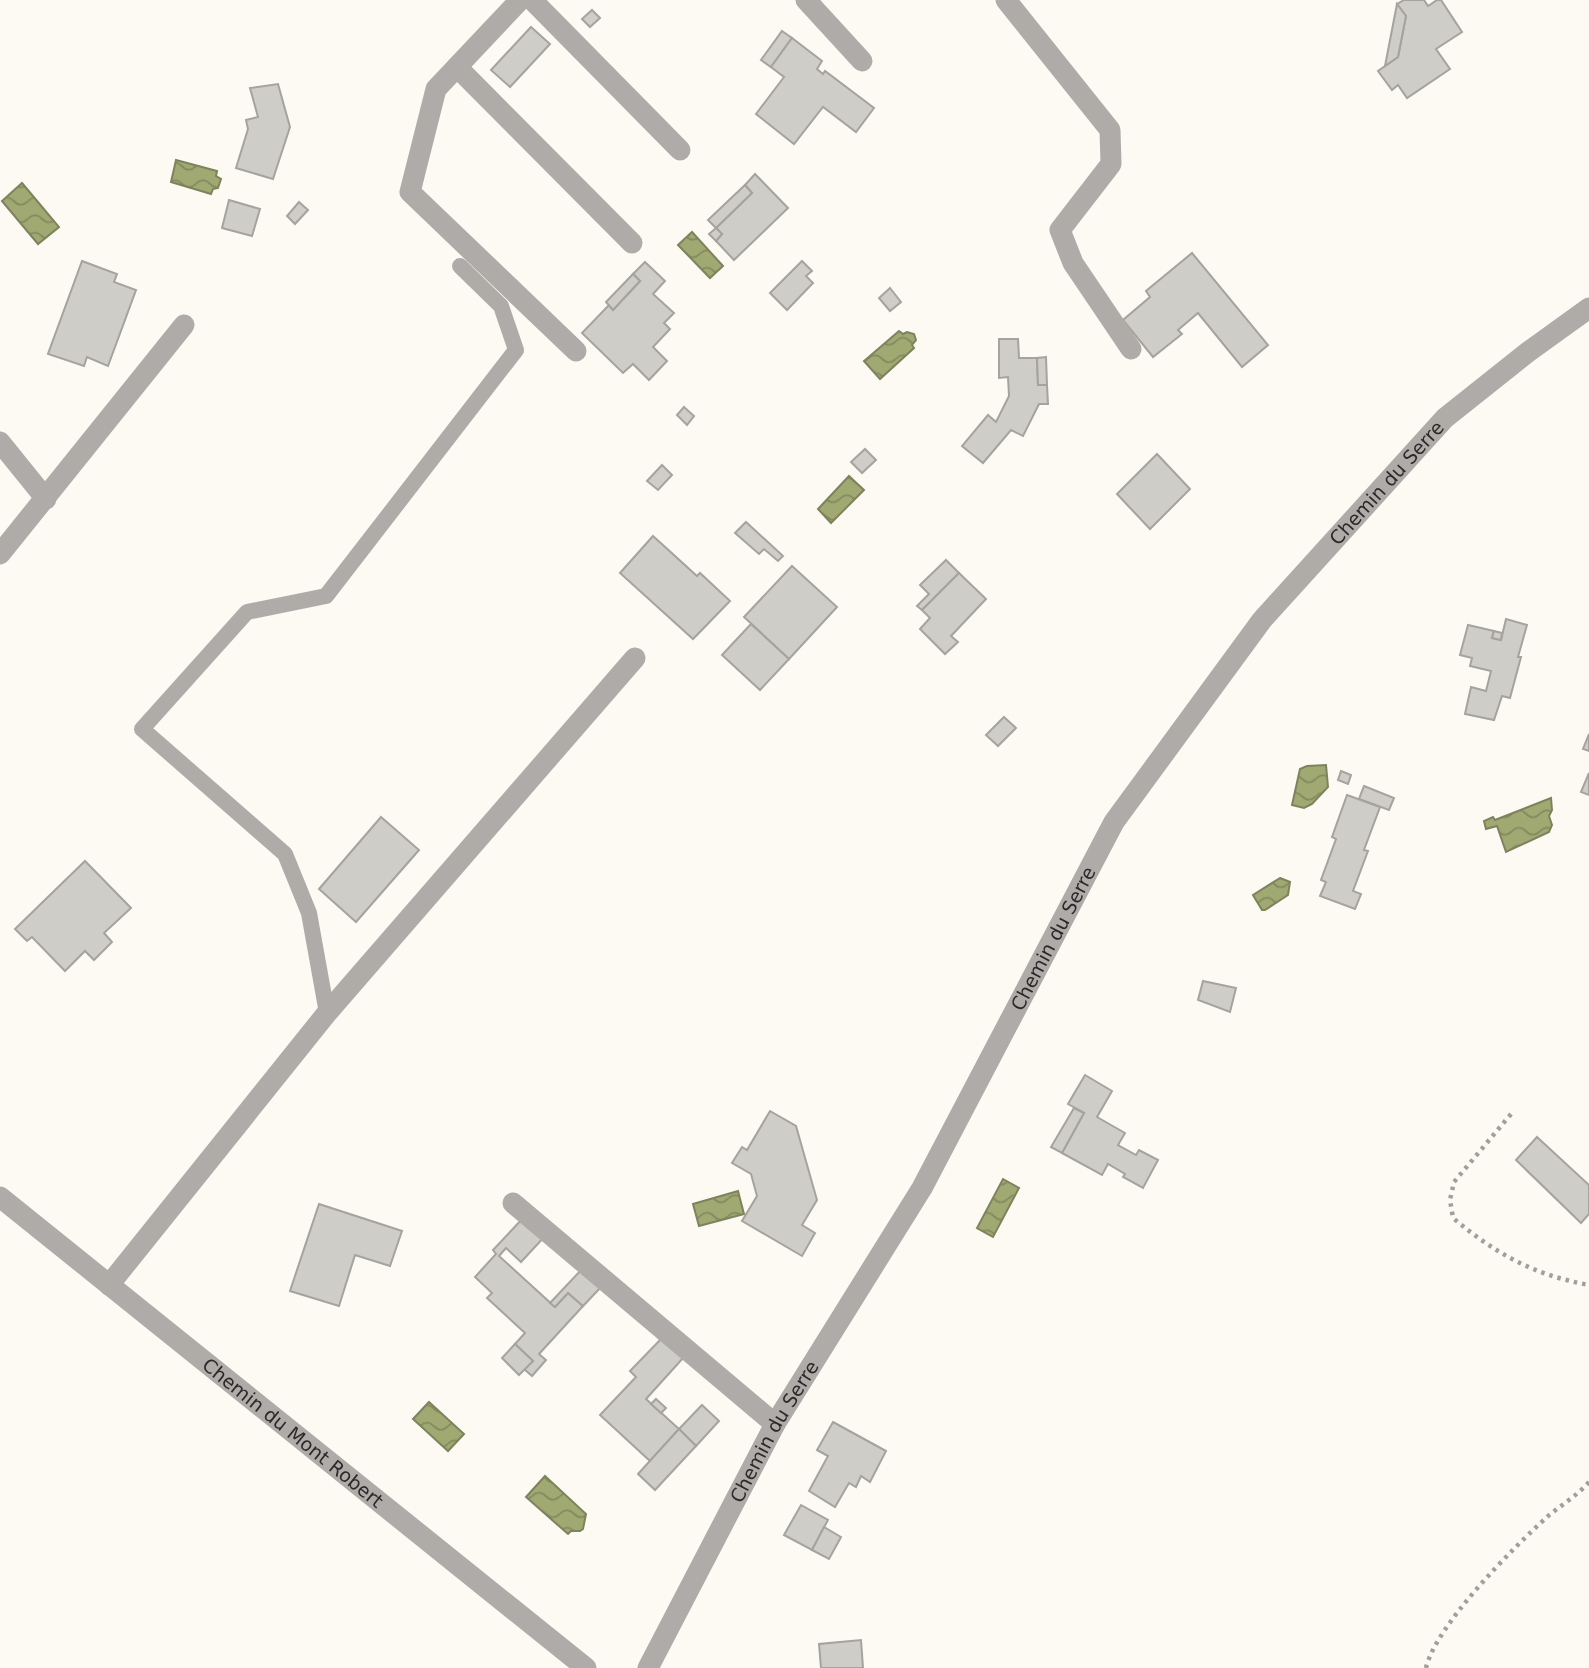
<svg xmlns="http://www.w3.org/2000/svg" width="1589" height="1668" font-family="'DejaVu Sans',sans-serif">
<defs>
<pattern id="water-waves" width="16" height="10" patternUnits="userSpaceOnUse" patternTransform="scale(1.75)"><rect width="16" height="10" fill="#a0a972"/><path d="M0 5q4-4 8 0t8 0" fill="none" stroke="#838a5e"/></pattern>
</defs>
<rect width="100%" height="100%" fill="#fdf9f3"/>
<g fill="url(#water-waves)" stroke="#7d835c" stroke-width="2">
<polygon points="176,160 217,171 216,176 221,179 218,188 213,189 211,194 171,182"/>
<polygon points="22,183 59,227 38,244 2,201"/>
<polygon points="692,232 723,266 710,278 678,245"/>
<polygon points="899,331 903,334 907,332 914,334 916,340 912,345 914,348 880,379 864,361"/>
<polygon points="849,476 864,490 831,523 818,509"/>
<polygon points="1326,765 1328,787 1312,804 1304,808 1292,805 1300,769 1307,766"/>
<polygon points="1551,798 1552,810 1549,816 1552,825 1549,832 1506,852 1497,826 1486,829 1484,821 1493,817 1495,820"/>
<polygon points="1280,878 1290,882 1288,895 1265,910 1262,910 1253,895"/>
<polygon points="1003,1179 1019,1188 993,1237 977,1228"/>
<polygon points="738,1191 744,1214 699,1226 693,1204"/>
<polygon points="429,1402 464,1434 448,1451 413,1419"/>
<polygon points="545,1476 586,1514 583,1529 580,1531 571,1531 568,1534 526,1497"/>
</g>
<g fill="#cfcdc7" stroke="#a5a39d" stroke-width="2">
<polygon points="1404,0 1424,0 1428,6 1437,0 1441,0 1462,32 1436,49 1450,69 1407,98 1398,85 1392,90 1378,71 1398,57 1406,16 1397,4"/>
<polygon points="1397,4 1406,16 1398,57 1385,66"/>
<polygon points="592,10 600,18 590,27 582,19"/>
<polygon points="531,27 550,44 510,87 491,70"/>
<polygon points="782,31 792,38 771,67 761,60"/>
<polygon points="792,38 822,61 817,69 823,74 825,71 874,108 856,132 823,107 794,144 756,114 784,77 771,67"/>
<polygon points="278,84 290,127 273,179 236,168 248,129 246,120 258,117 250,88"/>
<polygon points="755,174 788,208 734,260 716,241 722,234 716,228 752,193 745,185"/>
<polygon points="745,185 752,193 716,228 708,220"/>
<polygon points="229,200 260,209 252,236 222,228"/>
<polygon points="299,202 308,210 295,224 287,216"/>
<polygon points="716,228 722,234 716,241 709,234"/>
<polygon points="1192,253 1268,345 1242,367 1198,313 1178,330 1182,334 1153,357 1123,320 1150,297 1146,291"/>
<polygon points="82,261 117,274 114,282 136,290 108,366 87,357 84,366 48,354"/>
<polygon points="802,261 812,271 806,276 813,283 787,310 770,293"/>
<polygon points="645,262 665,281 653,294 674,313 664,323 670,329 653,347 667,361 649,380 633,364 623,373 582,333 609,305 613,310 640,281 633,274"/>
<polygon points="633,274 640,281 613,310 606,302"/>
<polygon points="890,288 901,302 890,311 879,298"/>
<polygon points="999,339 1018,339 1019,358 1037,358 1038,385 1047,385 1048,404 1039,404 1023,436 1011,430 983,463 962,446 988,415 996,422 1009,396 1008,377 999,378"/>
<polygon points="1046,357 1047,385 1038,385 1037,358"/>
<polygon points="684,407 694,416 687,425 677,415"/>
<polygon points="865,449 876,460 862,473 851,462"/>
<polygon points="1157,454 1190,489 1150,529 1117,494"/>
<polygon points="662,465 672,475 658,490 647,481"/>
<polygon points="746,522 783,556 778,561 764,549 759,554 735,533"/>
<polygon points="653,536 697,576 700,573 730,601 693,639 620,573"/>
<polygon points="946,560 959,573 922,610 917,606 929,594 920,585"/>
<polygon points="792,566 837,607 789,659 744,617"/>
<polygon points="959,573 986,599 951,636 958,642 945,654 920,629 930,618 922,610"/>
<polygon points="1506,619 1527,625 1518,657 1521,657 1510,698 1502,696 1494,720 1465,714 1471,687 1486,691 1491,671 1470,666 1472,658 1460,655 1468,625 1494,631 1492,638 1501,640"/>
<polygon points="751,624 789,659 760,690 722,655"/>
<polygon points="1494,631 1502,633 1501,640 1492,638"/>
<polygon points="1004,717 1016,728 998,746 986,735"/>
<polygon points="1589,734 1589,751 1583,749"/>
<polygon points="1341,771 1351,775 1348,784 1338,780"/>
<polygon points="1589,773 1589,795 1581,792"/>
<polygon points="1364,786 1394,798 1389,810 1359,799"/>
<polygon points="1347,795 1380,807 1364,850 1368,851 1353,891 1361,894 1355,909 1320,896 1326,882 1321,880 1336,839 1332,837"/>
<polygon points="381,817 419,850 356,922 319,889"/>
<polygon points="85,861 131,908 104,933 112,942 94,960 85,951 65,971 32,937 27,941 15,929"/>
<polygon points="1203,981 1236,988 1230,1012 1198,1000"/>
<polygon points="1085,1075 1112,1091 1097,1117 1125,1133 1118,1145 1136,1155 1139,1150 1158,1160 1143,1188 1123,1177 1125,1174 1108,1164 1102,1175 1062,1153 1084,1113 1068,1104"/>
<polygon points="1074,1108 1084,1113 1062,1153 1051,1147"/>
<polygon points="770,1111 796,1126 817,1200 802,1225 815,1233 802,1256 742,1221 757,1196 751,1174 732,1163 742,1147 747,1150"/>
<polygon points="1537,1137 1589,1185 1589,1214 1581,1223 1516,1160"/>
<polygon points="319,1204 402,1231 390,1266 355,1255 339,1306 290,1291"/>
<polygon points="525,1216 546,1235 521,1262 506,1248 499,1256 555,1307 568,1293 583,1306 539,1354 546,1360 532,1376 524,1369 533,1361 515,1344 525,1333 487,1298 492,1293 475,1277 496,1254 493,1250"/>
<polygon points="583,1268 602,1286 583,1306 568,1293 555,1307 550,1303"/>
<polygon points="663,1337 684,1357 646,1399 679,1429 650,1461 600,1415 636,1377 630,1371"/>
<polygon points="515,1344 533,1361 519,1375 502,1358"/>
<polygon points="656,1399 666,1408 661,1413 651,1404"/>
<polygon points="702,1405 719,1421 696,1446 679,1429"/>
<polygon points="833,1422 886,1451 870,1482 861,1476 856,1487 849,1483 835,1507 809,1491 828,1456 817,1450"/>
<polygon points="679,1429 696,1446 655,1490 638,1474"/>
<polygon points="801,1505 828,1520 812,1550 784,1535"/>
<polygon points="824,1527 841,1537 829,1559 812,1550"/>
<polygon points="861,1640 863,1668 821,1668 819,1644"/>
</g>
<g fill="none" stroke-linecap="round" stroke-linejoin="round">
<g stroke="#a19f9a" stroke-width="4.5" stroke-dasharray="3.5 5" stroke-linecap="butt">
<path d="M 1511,1114 L 1454,1182 L 1450,1200 L 1453,1218 C 1496,1254 1534,1275 1589,1285"/>
<path d="M 1426,1668 C 1436,1625 1513,1548 1547,1517 C 1561,1505 1577,1496 1589,1482"/>
</g>
<polyline stroke="#aeaba9" stroke-width="16" points="327,1013 309,913 285,854 142,729 247,612 326,596 516,350 501,306 460,266"/>
<g stroke="#aeaba9" stroke-width="21">
<polyline points="520,0 436,89 410,192 576,351"/>
<polyline points="532,0 680,150"/>
<polyline points="806,0 862,61"/>
<polyline points="1006,0 1110,130 1111,164 1060,230 1073,263 1131,349"/>
<polyline points="457,67 632,243"/>
<polyline points="0,442 46,499"/>
<polyline points="0,554 184,325"/>
<path id="s1" d="M 0,1197 L 586,1668"/>
<polyline points="513,1203 775,1424"/>
<polyline points="109,1285 327,1013 635,658"/>
<path id="s2" d="M 648,1668 L 775,1424 L 922,1188 L 1114,822 L 1262,620 L 1445,418 L 1528,352 L 1589,308"/>
</g>
</g>
<g text-anchor="middle" dominant-baseline="central" stroke-width="6" stroke-linejoin="round" paint-order="stroke">
<g font-size="19" fill="#2b2a28" stroke="#fff">
<text stroke="none"><textPath href="#s2" startOffset="1402">Chemin du Serre</textPath></text>
<text stroke="none"><textPath href="#s2" startOffset="835">Chemin du Serre</textPath></text>
<text stroke="none"><textPath href="#s2" startOffset="268">Chemin du Serre</textPath></text>
<text stroke="none"><textPath href="#s1" startOffset="376">Chemin du Mont Robert</textPath></text>
</g>
</g>
</svg>
